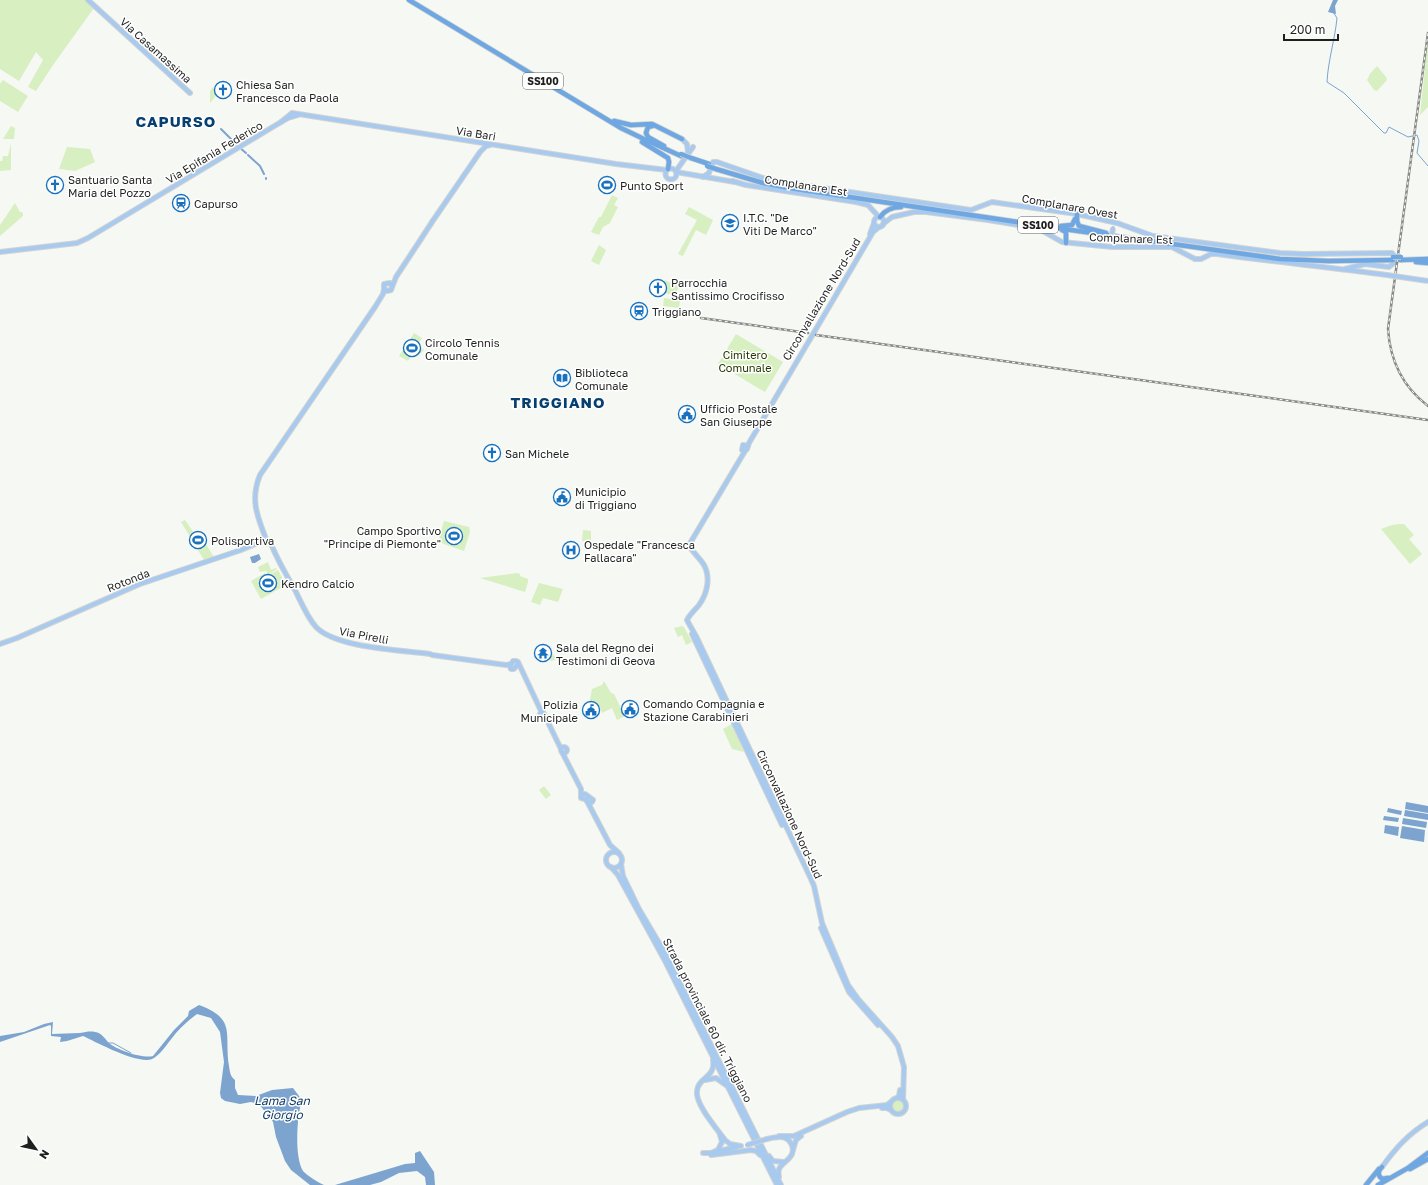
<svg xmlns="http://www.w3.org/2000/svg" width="1428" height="1185" font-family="'Golos Text',sans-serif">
<rect width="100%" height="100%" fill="#f5f8f3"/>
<g fill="#d8efc1">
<polygon points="0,0 85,0 94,8 53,65 36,91 28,87 43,60 36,52 19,81 0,69"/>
<polygon points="1428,40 1428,107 1420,115"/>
<polygon points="1377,66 1386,77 1387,80 1377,91 1374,90 1367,80 1369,76 1369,75"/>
<polygon points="3,80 28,96 18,112 0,101 0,84"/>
<polygon points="213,87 219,92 210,103 210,91"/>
<polygon points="11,126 15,128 14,139 3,139"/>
<polygon points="11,143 11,170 0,171 0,161 2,161 3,156 8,156"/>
<polygon points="67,147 90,149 95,162 75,171 59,169"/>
<polygon points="603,179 615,181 613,188 611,187 608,191 599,187"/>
<polygon points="612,195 618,198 614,205 618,207 610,223 603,227 599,235 591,232 599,217 601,217"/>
<polygon points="15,203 20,212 22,212 23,214 23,216 0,236 0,225"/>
<polygon points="689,207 713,220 706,235 696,230 683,256 678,254 697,220 685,214"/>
<polygon points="599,245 606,250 599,265 591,261"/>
<polygon points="665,280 679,287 675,295 656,292 657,290 662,292 664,288 661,287"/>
<polygon points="664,298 680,300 679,308 663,306"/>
<polygon points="414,333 422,338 417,346 424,350 417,357 413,354 408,361 399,356"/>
<polygon points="736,334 783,362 765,392 718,364"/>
<polygon points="185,520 196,536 200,535 214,557 204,560 181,522"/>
<polygon points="444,521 469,527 470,532 464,551 438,542"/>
<polygon points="1400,524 1404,524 1414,535 1409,539 1422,554 1410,564 1381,529 1392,525"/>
<polygon points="583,530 591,531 591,542 582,541"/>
<polygon points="268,562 271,570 276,568 277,569 268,575 266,571 260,572 258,567"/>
<polygon points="278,570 286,585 261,599 251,581 265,573 267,576"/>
<polygon points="517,573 520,574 520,576 528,579 528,582 525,592 480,578"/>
<polygon points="539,583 563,589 558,602 543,598 540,605 531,602"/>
<polygon points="682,626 684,627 692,642 686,645 682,635 678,637 674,628"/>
<polygon points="544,644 545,646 557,659 551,661 542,645"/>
<polygon points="604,681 611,693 614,694 625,716 617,720 612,708 602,713 599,706 590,700 592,689 602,685"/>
<polygon points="732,724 744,752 732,749 723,729"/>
<polygon points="544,786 551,795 546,799 539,790"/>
<circle cx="898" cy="1106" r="6"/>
</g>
<g fill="#7ca4cf">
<polygon points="1333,0 1338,0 1335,6 1336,14 1328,12"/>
<polygon points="259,554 261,559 255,563 252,563 250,557"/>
<polygon points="1406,802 1428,806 1428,813 1405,809"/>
<polygon points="1388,808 1402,811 1401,815 1387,812"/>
<polygon points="1405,810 1428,814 1428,820 1404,816"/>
<polygon points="1384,816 1399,818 1398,822 1383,820"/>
<polygon points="1403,818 1427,822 1426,828 1402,824"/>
<polygon points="1385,825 1399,827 1398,836 1384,833"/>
<polygon points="1402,826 1425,830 1424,842 1400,838"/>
<path d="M 199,1005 C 237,1019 224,1034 229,1066 C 230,1072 230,1076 235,1080 L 235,1088 L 238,1095 L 256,1096 L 272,1090 L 293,1088 L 302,1100 C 297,1115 294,1157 303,1171 C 308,1176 317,1182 324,1185 L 310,1185 L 291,1170 L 285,1161 L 276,1137 L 273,1122 L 259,1104 L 251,1102 L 240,1104 L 225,1101 L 221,1098 L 220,1093 L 224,1062 L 220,1032 L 211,1018 L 197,1014 C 189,1020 182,1026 176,1033 C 169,1041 163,1052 154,1058 C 142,1067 96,1042 83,1036 L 67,1041 L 60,1042 L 61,1037 L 51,1036 L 51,1026 L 50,1025 L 0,1042 L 0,1036 L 24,1032 L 44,1024 L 53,1022 L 52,1034 C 61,1034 71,1033 80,1033 C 86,1032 90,1031 95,1032 C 102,1033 105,1039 109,1043 C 117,1050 143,1059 153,1056 L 174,1030 L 188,1016 L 189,1011 Z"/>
<polygon points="420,1151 434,1172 435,1185 426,1185 425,1177 417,1171 399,1173 381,1182 370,1185 335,1185 405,1164 415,1163 415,1153"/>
</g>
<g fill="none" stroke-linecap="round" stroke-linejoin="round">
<g stroke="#7ca4cf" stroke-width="1">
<path d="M 1333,12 L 1337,18 C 1335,39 1328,61 1327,82 L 1344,93 L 1384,133 L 1386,133 L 1389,127 L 1408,137 L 1417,135 L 1419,141 L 1417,153 L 1428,166"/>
<polyline points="108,1043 113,1043 131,1053"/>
</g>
<g stroke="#7ca4cf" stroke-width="2">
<polyline points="221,129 238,146"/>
<polyline points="240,148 246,153"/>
<polyline points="248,155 260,166 264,174"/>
<polyline points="266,178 266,179"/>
</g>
<g stroke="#d2d2d2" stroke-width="6">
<g id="major">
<polyline points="88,0 190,93"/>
<polyline points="281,122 292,113 616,164 667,170"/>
<polyline points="682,139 687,144 688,153"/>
<circle cx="671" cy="174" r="5.5"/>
<polyline points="676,171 693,147"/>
<polyline points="676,172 735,182"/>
<polyline points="703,177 709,173 713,162 717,162 763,178 789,183 971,210 992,202 1077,214 1117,223 1153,236 1280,253 1303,254 1392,253 1395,257 1394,263 1389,267 1365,264 1345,269"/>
<polyline points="732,181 746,185 856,202 868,205 879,217"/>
<circle cx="879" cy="222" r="5"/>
<polyline points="432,222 480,152 486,146 490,145"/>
<path d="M 883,224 L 892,217 L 914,212 L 926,212 L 988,220 L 1031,227 L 1041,230 L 1062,242 L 1112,247 L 1172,247 L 1195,259 L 1201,259 L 1211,254 L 1217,254 C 1273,262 1330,267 1387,275"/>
<polyline points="870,234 874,223"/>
<polyline points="0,252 77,243 88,238 276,125 288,118 298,115"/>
<polyline points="392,286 390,283 384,284 384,288 387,291 391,290 396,277 421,239"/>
<polyline points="747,446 743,445 742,450 745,451 747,449 749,443 873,232 879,227"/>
<path d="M 266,539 C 257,516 250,499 260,475 L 375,307 L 383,294 L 384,289"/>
<path d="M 270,541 C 276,558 286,574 295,590 C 301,602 307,617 316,627 C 336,648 401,650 430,654"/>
<path d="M 687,620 C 690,614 695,610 699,605 C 707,594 711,578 704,565 C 700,558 692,552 689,545 L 745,451"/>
<polyline points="688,622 697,638 811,879 814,886 822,923 848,985 858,999 892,1037 898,1046 904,1067 903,1099"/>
<polyline points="692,634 782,825"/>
<polyline points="0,644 17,638 140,584 241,550 260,542 267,542"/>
<polyline points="432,655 506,665 511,664"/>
<polyline points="518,664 514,669 511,669 510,667 513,661 516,661 518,662 541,711 543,712"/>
<polygon points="542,712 544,714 543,716 540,714"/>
<polyline points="544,714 561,749"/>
<circle cx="564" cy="750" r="3"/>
<polyline points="562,752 581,789 581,798 585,799 589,803 592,802 593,800 585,794 581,795"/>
<polyline points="587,801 610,845 619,853"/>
<circle cx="614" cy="860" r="8"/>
<polyline points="621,864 623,876 639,909 665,953 781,1185"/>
<polyline points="611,867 618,875 664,959 777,1185"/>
<polyline points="821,928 849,992 878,1025"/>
<path d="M 713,1060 C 716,1078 698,1077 697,1091 C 695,1104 717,1129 725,1140 L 730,1144 L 741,1146"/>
<polyline points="705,1080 716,1078 726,1085"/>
<circle cx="898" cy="1106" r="8"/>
<polyline points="897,1098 899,1096 900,1090"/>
<polyline points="882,1108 887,1108 891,1110"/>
<polyline points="779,1136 794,1136 847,1112 859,1108 887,1105 891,1102"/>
<path d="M 767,1139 C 771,1138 776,1137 780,1137 C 789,1137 795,1146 792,1154 C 788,1163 775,1165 779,1177"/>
<polyline points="793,1150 796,1140 801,1136"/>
<polyline points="719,1151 737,1147"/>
<polyline points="703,1153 711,1153 718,1150 722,1142 720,1135"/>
<polyline points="711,1155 751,1150 756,1151 760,1155"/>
<polyline points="769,1156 773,1161 784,1162"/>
<path d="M 1382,1167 C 1395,1149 1408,1134 1428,1122"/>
</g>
</g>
<g stroke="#d2d2d2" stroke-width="6">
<g id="highway">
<polyline points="409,0 621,128 648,141 681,156"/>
<polyline points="614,121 631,125 652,124 682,139"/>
<polyline points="652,126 648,127 646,133 648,137 664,146"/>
<polyline points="642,142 668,158 669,162 668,169"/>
<polyline points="691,158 709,164"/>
<polyline points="716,169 763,183 789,188 1071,230 1280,259 1329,261 1393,260"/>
<polyline points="1077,214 1077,221 1079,226 1106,233"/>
<path d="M 880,217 C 885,210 893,207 901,207"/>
<polyline points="1061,226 1072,225 1075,219"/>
<polyline points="1062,230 1066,232 1066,243"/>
<polyline points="1400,260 1428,259"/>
<polyline points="1416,262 1428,263"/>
<path d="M 1382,1167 C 1378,1171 1377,1175 1382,1179 L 1388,1178"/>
<polyline points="1410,1169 1428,1159"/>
<polyline points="1366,1185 1379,1169"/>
<polyline points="1378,1185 1408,1168 1428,1153"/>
</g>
</g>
<use href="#major" stroke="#a8caee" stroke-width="4"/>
<use href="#highway" stroke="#6ea7e2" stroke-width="4.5"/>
<g stroke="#888a86" stroke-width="2.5">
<g id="rail">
<path d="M 1428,33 L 1388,329 C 1390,360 1403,387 1428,406"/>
<polyline points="701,318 808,333"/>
<polyline points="816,335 1428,420"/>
</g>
</g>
<use href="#rail" stroke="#fff" stroke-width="1" stroke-dasharray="3" stroke-linecap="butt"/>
<g stroke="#d2d2d2" stroke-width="6" stroke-linecap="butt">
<g id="major-bridge">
<polyline points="421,239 432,222"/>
<polyline points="1111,241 1113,228"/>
<polyline points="1387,275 1428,281"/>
<polyline points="747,1145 767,1139"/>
</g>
</g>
<g stroke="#d2d2d2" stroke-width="6" stroke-linecap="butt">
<g id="highway-bridge">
<polyline points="681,154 691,158"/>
<polyline points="707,166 716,169"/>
<polyline points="1393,257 1401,257"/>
</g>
</g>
<use href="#major-bridge" stroke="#a8caee" stroke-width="4"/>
<use href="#highway-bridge" stroke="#6ea7e2" stroke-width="4.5"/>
</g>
<defs>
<g id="church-ring" transform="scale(0.9)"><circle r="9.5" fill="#fff" stroke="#1871be" stroke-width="1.5"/><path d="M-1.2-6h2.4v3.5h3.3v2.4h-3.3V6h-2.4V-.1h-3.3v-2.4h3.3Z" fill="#1871be"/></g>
<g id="stadium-ring" transform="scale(0.9)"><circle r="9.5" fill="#fff" stroke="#1871be" stroke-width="1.5"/><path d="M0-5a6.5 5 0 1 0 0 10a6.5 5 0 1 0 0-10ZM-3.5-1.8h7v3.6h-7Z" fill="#1871be"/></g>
<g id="station-ring" transform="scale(0.9)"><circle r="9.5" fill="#fff" stroke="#1871be" stroke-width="1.5"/><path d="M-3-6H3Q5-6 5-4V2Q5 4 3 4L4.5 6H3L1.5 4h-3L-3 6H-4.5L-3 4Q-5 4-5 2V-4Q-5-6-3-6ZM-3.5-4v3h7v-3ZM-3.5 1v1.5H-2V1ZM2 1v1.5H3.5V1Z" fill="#1871be"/></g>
<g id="university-ring" transform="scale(0.9)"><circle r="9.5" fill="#fff" stroke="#1871be" stroke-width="1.5"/><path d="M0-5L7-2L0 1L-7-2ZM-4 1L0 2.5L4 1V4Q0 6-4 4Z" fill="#1871be"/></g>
<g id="library-ring" transform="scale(0.9)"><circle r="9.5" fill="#fff" stroke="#1871be" stroke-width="1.5"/><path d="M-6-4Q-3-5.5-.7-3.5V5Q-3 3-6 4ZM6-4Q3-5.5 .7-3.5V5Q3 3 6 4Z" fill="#1871be"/></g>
<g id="civic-ring" transform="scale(0.9)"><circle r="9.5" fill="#fff" stroke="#1871be" stroke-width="1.5"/><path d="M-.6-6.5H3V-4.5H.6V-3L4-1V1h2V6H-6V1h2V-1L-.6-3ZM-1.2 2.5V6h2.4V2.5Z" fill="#1871be"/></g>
<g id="hospital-ring" transform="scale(0.9)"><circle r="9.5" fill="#fff" stroke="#1871be" stroke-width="1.5"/><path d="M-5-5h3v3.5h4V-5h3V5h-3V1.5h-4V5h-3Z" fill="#1871be"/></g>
<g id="temple-ring" transform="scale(0.9)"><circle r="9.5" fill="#fff" stroke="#1871be" stroke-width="1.5"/><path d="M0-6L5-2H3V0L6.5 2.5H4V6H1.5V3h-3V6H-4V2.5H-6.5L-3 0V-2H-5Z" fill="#1871be"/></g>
</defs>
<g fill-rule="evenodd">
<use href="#church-ring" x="223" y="90"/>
<use href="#church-ring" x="55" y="185"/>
<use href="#stadium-ring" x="607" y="185"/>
<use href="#station-ring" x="181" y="203"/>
<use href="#university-ring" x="730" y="223"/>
<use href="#church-ring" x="658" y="288"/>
<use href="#station-ring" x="639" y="311"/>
<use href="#stadium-ring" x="412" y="348"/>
<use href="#library-ring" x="562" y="378"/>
<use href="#civic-ring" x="687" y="414"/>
<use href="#church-ring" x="492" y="453"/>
<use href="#civic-ring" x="562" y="497"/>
<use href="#stadium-ring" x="454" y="536"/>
<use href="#stadium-ring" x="198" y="540"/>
<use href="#hospital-ring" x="571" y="550"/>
<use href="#stadium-ring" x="268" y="583"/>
<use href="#temple-ring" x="543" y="653"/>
<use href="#civic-ring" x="630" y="709"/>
<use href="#civic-ring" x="591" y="710"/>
</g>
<g text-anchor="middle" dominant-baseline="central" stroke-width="3" stroke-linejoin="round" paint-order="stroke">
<g fill="#fff" stroke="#626362" stroke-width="1">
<rect x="523" y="73" width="40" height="16" rx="3"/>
<rect x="1018" y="217" width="40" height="16" rx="3"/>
</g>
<g font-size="10" font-weight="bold" fill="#1f201e">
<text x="543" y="81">SS100</text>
<text x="1038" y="225">SS100</text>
</g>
<g font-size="11" fill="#1f201e" stroke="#fff">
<text transform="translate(156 50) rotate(42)">Via Casamassima</text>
<text transform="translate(476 133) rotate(9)">Via Bari</text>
<text transform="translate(214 152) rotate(-31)">Via Epifania Federico</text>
<text transform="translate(806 185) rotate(9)">Complanare Est</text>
<text transform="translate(1070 206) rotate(10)">Complanare Ovest</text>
<text transform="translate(1131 238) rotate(2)">Complanare Est</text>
<text transform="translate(821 299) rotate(-59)">Circonvallazione Nord-Sud</text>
<text transform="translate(128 580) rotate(-22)">Rotonda</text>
<text transform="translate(364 635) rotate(11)">Via Pirelli</text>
<text transform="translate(790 814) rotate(65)">Circonvallazione Nord-Sud</text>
<text transform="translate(708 1020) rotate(63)">Strada provinciale 60 dir. Triggiano</text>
</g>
<g font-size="11" fill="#1f201e" stroke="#fff" text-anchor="start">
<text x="236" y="84">Chiesa San<tspan x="236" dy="13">Francesco da Paola</tspan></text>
<text x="68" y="179">Santuario Santa<tspan x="68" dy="13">Maria del Pozzo</tspan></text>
<text x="620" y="185">Punto Sport</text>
<text x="194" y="203">Capurso</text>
<text x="743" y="217">I.T.C. "De<tspan x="743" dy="13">Viti De Marco"</tspan></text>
<text x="671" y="282">Parrocchia<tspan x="671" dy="13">Santissimo Crocifisso</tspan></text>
<text x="652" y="311">Triggiano</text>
<text x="425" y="342">Circolo Tennis<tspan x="425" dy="13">Comunale</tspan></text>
<text x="575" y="372">Biblioteca<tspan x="575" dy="13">Comunale</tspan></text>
<text x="700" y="408">Ufficio Postale<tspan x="700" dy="13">San Giuseppe</tspan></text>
<text x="505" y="453">San Michele</text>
<text x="575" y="491">Municipio<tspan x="575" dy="13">di Triggiano</tspan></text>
<text x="441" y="530" text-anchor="end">Campo Sportivo<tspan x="441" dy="13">"Principe di Piemonte"</tspan></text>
<text x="211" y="540">Polisportiva</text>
<text x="584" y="544">Ospedale "Francesca<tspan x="584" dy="13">Fallacara"</tspan></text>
<text x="281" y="583">Kendro Calcio</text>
<text x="556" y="647">Sala del Regno dei<tspan x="556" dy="13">Testimoni di Geova</tspan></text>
<text x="643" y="703">Comando Compagnia e<tspan x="643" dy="13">Stazione Carabinieri</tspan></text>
<text x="578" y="704" text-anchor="end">Polizia<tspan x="578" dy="13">Municipale</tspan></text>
</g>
<g font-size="11" fill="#243a00" stroke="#fff">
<text x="745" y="354">Cimitero<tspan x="745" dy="13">Comunale</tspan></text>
</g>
<g font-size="12" font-style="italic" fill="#133e67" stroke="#fff">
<text x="282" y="1100">Lama San<tspan x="282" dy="14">Giorgio</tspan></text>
</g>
<g font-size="15" font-weight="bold" letter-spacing="1" fill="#064071" stroke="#fff">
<text x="176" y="121">CAPURSO</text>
<text x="558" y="402">TRIGGIANO</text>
</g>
</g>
<g transform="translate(36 1149) rotate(123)" stroke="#ffffff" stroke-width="3" paint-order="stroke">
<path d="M0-3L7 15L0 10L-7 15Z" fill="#1f201e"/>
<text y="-6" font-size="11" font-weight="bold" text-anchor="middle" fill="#1f201e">N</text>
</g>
<path d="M1284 34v6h54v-6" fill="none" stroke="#1f201e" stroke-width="2"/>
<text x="1290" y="34" font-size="12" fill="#1f201e" stroke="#ffffff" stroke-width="3" paint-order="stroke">200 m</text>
</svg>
